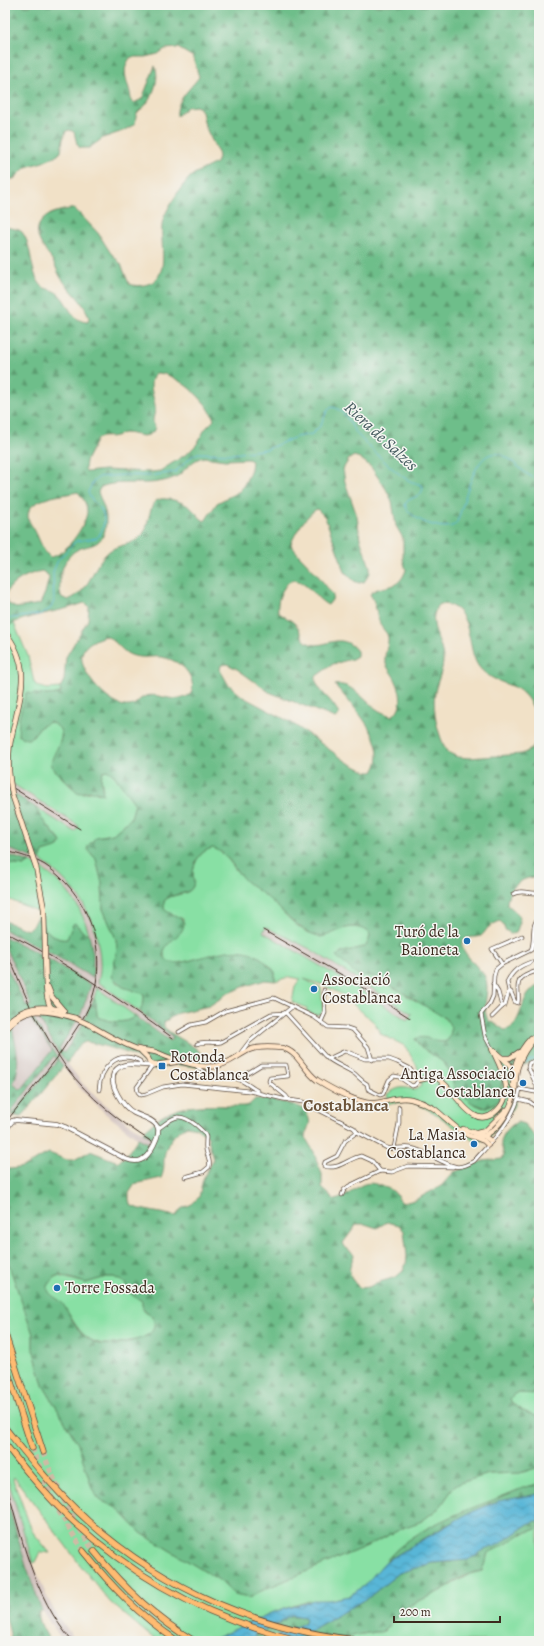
<svg xmlns="http://www.w3.org/2000/svg" width="544" height="1646" font-family="Alegreya,serif">
<defs>
<pattern id="forest-firs" width="22" height="20" patternUnits="userSpaceOnUse"><rect width="22" height="20" fill="#6ebe8a"/><path d="M5 1l3.5 6h-7zM16 11l3.5 6h-7z" fill="#5c9b70"/></pattern>
<pattern id="water-waves" width="16" height="10" patternUnits="userSpaceOnUse"><rect width="16" height="10" fill="#58b6d7"/><path d="M0 5q4-4 8 0t8 0" fill="none" stroke="#4a94ae"/></pattern>
</defs>
<rect width="100%" height="100%" fill="#f6f6f2"/>
<filter id="ink" filterUnits="userSpaceOnUse"><feTurbulence type="fractalNoise" baseFrequency=".025" numOctaves="2"/><feDisplacementMap in="SourceGraphic" scale="8" xChannelSelector="R" yChannelSelector="G"/><feConvolveMatrix kernelMatrix="1 2 1 2 8 2 1 2 1" color-interpolation-filters="sRGB"/></filter>
<filter id="wash" filterUnits="userSpaceOnUse"><feTurbulence type="fractalNoise" baseFrequency=".012" numOctaves="4" result="noise"/><feDisplacementMap in="SourceGraphic" scale="16" xChannelSelector="R" yChannelSelector="G"/><feGaussianBlur stdDeviation="0.9" result="paint"/><feColorMatrix in="noise" values="0 0 0 0 0 0 0 0 0 0 0 0 0 0 0 0 0 1.4 0 .05"/><feComposite in="paint" operator="in"/></filter>
<g filter="url(#wash)">
<rect width="100%" height="100%" fill="#f1e1c7"/>
<g fill="#d0c0bc">
<polygon points="5,779 79,826 75,833 5,788"/>
<polygon points="5,848 40,860 55,871 71,885 82,900 90,915 95,931 100,953 101,968 98,982 173,1037 171,1041 97,988 88,1013 76,1036 64,1053 59,1049 81,1014 91,985 42,955 5,937 5,930 52,954 93,978 94,968 90,939 81,913 64,887 49,873 40,867 18,857 5,854"/>
<polygon points="266,926 310,949 412,1014 408,1021 351,984 262,932"/>
<polygon points="5,948 13,963 32,1006 27,1007 5,964"/>
<polygon points="37,1013 57,1050 83,1084 100,1100 127,1122 154,1139 150,1144 138,1138 106,1114 77,1085 58,1060 31,1016"/>
<polygon points="29,1016 52,1050 21,1090 13,1084 12,1027"/>
<polygon points="54,1056 58,1060 5,1124 5,1119"/>
<polygon points="5,1470 33,1563 46,1595 57,1616 76,1641 63,1641 42,1611 26,1566 5,1493"/>
</g>
<g fill="#88e0a4" stroke="#628561" fill-rule="evenodd">
<path d="M 14,623 L 28,656 L 34,682 L 37,686 L 47,689 L 60,688 L 61,692 C 52,698 37,694 26,693 L 22,737 L 30,739 L 40,727 L 50,722 C 75,732 51,751 51,766 C 57,772 75,794 83,793 C 91,793 91,790 99,794 L 103,790 C 102,783 100,778 103,771 L 107,770 L 114,775 L 135,804 L 131,818 L 128,821 L 113,834 L 96,837 L 88,846 L 88,850 L 96,859 L 102,883 L 103,909 L 116,939 L 117,948 L 114,965 L 116,982 L 123,987 L 144,994 L 144,1001 L 140,1012 L 98,982 C 102,967 100,954 97,939 C 89,904 69,880 40,860 L 43,852 L 59,847 L 61,844 L 60,840 L 41,818 L 35,807 L 75,832 L 79,826 L 5,779 L 5,627 Z"/>
<path d="M 213,848 C 227,853 232,867 242,877 C 251,886 262,892 271,900 C 282,911 292,923 305,931 C 329,944 344,917 369,932 C 371,938 368,943 364,947 L 347,951 L 353,971 L 357,975 L 372,976 L 380,979 C 390,984 399,991 409,997 C 423,1005 464,1019 447,1041 C 439,1044 428,1036 415,1039 L 420,1046 L 443,1062 L 451,1073 L 454,1087 L 460,1093 L 474,1104 L 483,1108 L 492,1105 L 500,1098 L 504,1076 L 510,1070 L 516,1079 L 515,1104 L 506,1118 L 488,1139 L 480,1141 L 473,1140 L 433,1112 L 417,1104 L 404,1102 L 389,1104 L 387,1094 C 399,1087 401,1086 415,1090 L 421,1086 L 417,1066 L 405,1046 L 381,1034 L 375,1023 L 341,994 L 323,985 L 304,979 L 321,988 L 323,1011 L 321,1014 L 316,1015 L 306,1011 L 307,1008 L 292,1002 L 295,987 L 301,979 L 289,977 L 275,981 L 275,972 C 270,966 264,959 257,956 C 235,944 199,960 177,963 C 172,963 167,962 165,957 C 159,947 177,937 182,930 L 183,919 L 167,912 L 164,909 L 164,901 C 171,893 188,896 192,888 C 195,883 193,878 193,873 C 194,861 201,850 213,848 ZM 266,927 L 310,949 L 412,1014 L 407,1020 L 351,984 L 263,932 Z"/>
<path d="M 30,862 C 60,878 80,901 89,934 L 84,933 L 75,923 L 67,939 C 57,942 43,929 39,920 C 37,917 38,915 37,911 L 5,898 L 5,866 L 10,864 L 24,866 Z"/>
<path d="M 97,988 L 135,1016 C 126,1025 107,1022 97,1016 L 96,1003 L 94,998 Z"/>
<polygon points="5,1254 33,1334 33,1348 43,1385 78,1444 93,1491 100,1500 117,1508 141,1533 219,1580 235,1595 249,1598 265,1589 367,1546 405,1527 422,1521 440,1507 454,1487 460,1483 489,1474 520,1473 539,1467 539,1484 525,1487 443,1521 419,1534 396,1550 364,1586 349,1596 329,1600 309,1601 273,1612 209,1641 159,1641 149,1635 110,1602 81,1566 14,1477 13,1479 32,1531 50,1553 40,1552 35,1562 33,1563 5,1470"/>
<path d="M 58,1276 L 86,1283 L 106,1277 L 114,1277 L 125,1283 L 131,1294 L 142,1301 C 142,1304 142,1308 144,1310 C 149,1315 156,1318 154,1327 C 153,1334 142,1339 135,1340 C 124,1342 110,1346 99,1343 C 79,1338 73,1318 62,1304 C 58,1298 49,1298 48,1289 C 46,1283 54,1278 58,1276 Z"/>
<path d="M 517,1393 L 539,1394 L 539,1417 C 530,1414 514,1409 510,1399 L 514,1394 Z"/>
<polygon points="539,1528 539,1641 336,1641 356,1635 384,1631 397,1615 405,1608 442,1590 470,1574 482,1571 488,1553 506,1544 519,1535"/>
</g>
<g fill="url(#forest-firs)" stroke="#547454" fill-rule="evenodd">
<path d="M 5,5 L 539,5 L 539,724 C 537,712 527,694 516,688 C 503,682 488,679 479,667 C 465,648 475,604 440,604 C 424,620 443,641 443,660 C 443,671 437,681 435,692 C 432,713 438,734 447,752 L 458,757 L 469,758 L 522,754 L 532,749 L 539,736 L 539,877 C 523,876 507,887 507,904 L 518,914 L 520,922 L 516,933 L 512,934 L 505,930 L 503,924 L 500,921 C 496,923 492,924 489,927 C 486,929 484,934 481,936 C 474,939 466,934 462,943 C 460,951 479,968 484,975 C 492,988 481,1005 487,1018 C 489,1023 499,1024 504,1030 C 520,1030 521,1000 530,991 C 533,989 536,987 539,986 L 539,1061 C 531,1062 506,1070 503,1078 C 500,1084 501,1093 499,1100 L 485,1108 L 472,1103 L 454,1087 L 451,1073 L 443,1062 L 420,1046 L 415,1039 C 426,1033 437,1045 447,1041 C 453,1033 452,1025 445,1018 L 380,979 L 372,976 L 357,975 L 336,956 L 343,952 L 364,947 C 368,943 371,938 369,932 C 348,920 340,933 321,937 C 298,931 286,913 269,899 C 260,891 248,885 241,876 C 232,865 226,852 213,848 C 201,850 194,861 193,873 C 193,878 195,883 192,888 C 188,895 171,893 164,901 L 164,909 C 170,915 180,915 184,923 C 184,926 183,929 181,932 C 176,938 159,948 165,958 C 168,962 172,963 177,963 C 202,960 232,942 256,955 C 264,959 270,967 275,972 L 275,981 L 265,980 L 243,987 L 226,994 L 223,997 L 209,1006 L 178,1013 L 164,1022 L 164,1027 C 176,1039 201,1046 207,1062 L 206,1068 L 172,1064 L 156,1070 C 147,1065 139,1058 130,1054 C 125,1052 88,1041 85,1042 C 77,1045 72,1056 67,1063 L 57,1050 L 36,1013 L 32,1016 L 63,1067 L 24,1114 L 20,1117 L 12,1115 L 58,1060 L 54,1056 L 10,1113 L 5,1114 L 5,1008 L 8,994 L 5,985 L 5,964 L 27,1007 L 31,1005 L 13,963 L 5,948 L 5,937 L 42,955 L 91,985 L 81,1014 L 59,1049 L 64,1053 L 82,1025 L 94,998 L 96,1003 L 97,1016 C 107,1022 126,1025 135,1016 L 170,1041 L 173,1037 L 140,1012 L 144,1001 L 144,994 L 123,987 L 112,977 L 117,948 L 116,939 L 103,909 L 102,883 L 96,859 L 88,850 L 88,846 L 96,837 L 113,834 L 128,821 L 131,818 L 135,804 L 114,775 L 107,770 L 103,771 L 101,778 L 103,794 L 91,791 L 79,793 L 76,791 L 51,766 C 51,751 75,732 50,722 L 40,727 L 30,739 L 26,739 L 18,735 L 19,718 L 26,693 L 47,695 L 59,694 L 61,692 L 60,688 L 64,680 L 66,657 L 88,620 L 89,607 L 87,604 L 84,603 C 58,613 28,614 5,627 L 5,598 L 9,604 L 16,608 L 40,604 L 45,593 L 49,578 L 49,576 L 42,571 C 27,574 12,581 5,595 L 5,226 C 10,229 18,228 22,232 C 31,243 30,263 36,277 C 44,293 47,286 57,293 C 68,300 70,322 88,322 L 89,318 C 85,302 70,291 61,278 C 58,273 56,267 53,261 C 43,247 26,229 49,215 C 54,212 69,208 75,209 L 98,233 L 110,252 L 121,264 L 129,284 C 135,286 142,286 148,284 C 174,276 156,235 164,217 C 169,205 184,181 194,174 C 201,170 209,167 216,163 L 219,155 L 205,126 L 202,112 L 200,108 L 196,106 L 187,107 L 177,116 C 175,101 191,88 199,77 L 193,57 L 178,48 L 165,49 L 158,54 L 145,57 L 131,57 C 118,72 131,85 131,101 L 134,103 L 142,99 L 155,66 C 160,78 154,93 147,103 C 145,107 140,109 138,112 C 135,115 136,121 135,124 L 123,131 L 103,138 L 89,148 L 80,148 L 77,144 L 74,132 L 70,130 L 66,131 L 63,139 L 61,152 L 58,155 L 43,162 L 26,167 L 14,179 L 6,179 L 5,176 ZM 156,373 C 175,372 209,401 214,420 L 205,429 L 197,444 L 188,453 L 160,471 L 151,472 L 104,470 L 87,472 L 85,469 L 86,461 L 97,439 C 103,435 109,438 116,436 C 119,435 122,433 125,433 C 136,433 144,440 153,432 L 155,428 C 150,419 156,415 155,406 C 154,395 146,383 156,373 ZM 354,456 L 360,458 L 371,467 L 386,489 L 392,501 L 396,526 L 403,538 L 403,559 L 406,570 C 397,594 382,582 370,594 C 377,604 376,616 381,626 C 383,630 387,632 388,637 C 389,645 384,653 385,661 C 387,668 391,672 394,677 C 401,690 405,707 392,716 C 386,714 380,712 375,708 C 363,699 351,682 335,685 C 352,706 392,743 373,772 L 367,772 L 347,762 L 292,723 L 243,697 L 228,684 L 220,670 L 221,665 L 227,664 L 237,669 L 269,692 L 335,718 L 339,715 C 335,700 316,692 315,677 L 333,664 L 352,659 L 357,656 L 357,651 C 340,629 324,651 308,643 C 301,639 301,631 296,625 C 292,620 284,617 278,612 C 277,604 279,595 284,588 C 297,565 315,600 328,605 L 332,600 L 333,595 L 316,573 L 298,554 L 291,545 C 293,535 308,513 317,509 L 325,517 L 345,572 L 354,581 L 359,583 L 364,582 L 370,573 L 370,567 L 360,539 L 357,516 L 345,482 L 343,469 L 349,459 ZM 204,457 L 225,460 L 248,459 L 252,461 L 251,469 L 246,481 L 240,491 L 217,503 L 205,521 C 200,519 198,515 194,511 C 187,503 172,498 161,499 C 148,500 150,525 143,534 C 133,547 116,543 106,554 C 90,570 92,590 68,600 L 61,597 C 57,581 62,556 79,549 C 85,546 94,546 99,541 C 104,537 106,528 106,521 C 107,512 101,501 98,492 L 100,488 C 110,480 144,485 158,482 C 165,481 173,479 179,475 C 187,468 193,459 204,457 ZM 78,492 C 83,498 87,504 87,512 C 86,526 64,557 50,557 C 43,551 40,541 36,533 C 34,528 28,522 28,516 C 27,497 66,495 78,492 ZM 105,636 C 116,639 120,651 131,655 C 141,659 151,656 161,657 C 175,659 189,668 192,682 C 193,687 193,692 189,695 C 175,706 154,689 142,698 C 137,701 135,706 129,706 C 111,709 78,672 82,654 C 84,644 96,639 105,636 ZM 29,1016 L 52,1050 L 21,1090 L 13,1084 C 22,1067 16,1045 12,1027 Z"/>
<polygon points="5,788 35,807 41,818 61,842 59,847 43,852 40,860 5,848"/>
<polygon points="5,854 30,862 24,866 10,864 5,866"/>
<path d="M 37,918 C 42,927 55,942 67,939 L 73,924 L 75,923 L 84,933 L 89,934 L 93,954 L 93,978 L 52,954 L 5,930 L 5,921 L 27,930 L 33,926 Z"/>
<path d="M 255,1099 C 265,1099 297,1103 305,1110 C 306,1112 308,1116 309,1119 C 311,1124 306,1131 305,1137 L 314,1152 L 318,1165 L 322,1174 L 322,1188 L 335,1200 C 356,1195 359,1175 384,1187 C 387,1188 390,1189 393,1191 C 397,1194 398,1200 403,1203 L 415,1200 L 441,1186 L 454,1172 L 483,1161 L 502,1159 L 504,1155 C 503,1152 502,1149 501,1146 C 500,1136 509,1126 517,1122 L 524,1124 L 539,1141 L 539,1292 L 533,1295 L 533,1298 L 539,1307 L 539,1337 L 535,1335 L 532,1346 L 539,1349 L 539,1394 L 517,1393 L 514,1394 L 510,1399 C 514,1409 530,1414 539,1417 L 539,1467 L 520,1473 L 489,1474 L 460,1483 L 454,1487 L 440,1507 L 422,1521 L 405,1527 L 367,1546 L 265,1589 L 249,1598 L 235,1595 L 219,1580 L 141,1533 L 117,1508 L 100,1500 L 93,1491 L 78,1444 L 43,1385 L 33,1348 L 33,1334 L 5,1254 L 5,1169 C 13,1169 25,1168 31,1163 C 38,1159 42,1156 49,1153 L 67,1160 L 74,1160 L 90,1151 L 118,1162 L 126,1156 L 138,1138 L 150,1144 L 154,1139 L 143,1132 C 152,1124 160,1116 171,1112 C 193,1102 222,1107 245,1106 L 249,1105 ZM 187,1126 L 196,1128 L 208,1137 L 213,1160 L 203,1179 L 199,1197 L 192,1204 L 181,1209 L 176,1216 L 140,1209 L 132,1206 L 129,1201 L 129,1193 L 135,1184 L 161,1178 C 164,1172 164,1165 164,1159 C 165,1144 175,1132 187,1126 ZM 387,1222 L 399,1225 L 404,1231 L 407,1256 L 406,1264 L 403,1271 L 396,1277 L 376,1283 L 369,1287 L 361,1288 C 354,1284 348,1275 350,1266 C 351,1262 354,1258 354,1254 L 345,1247 L 343,1243 L 357,1224 L 365,1224 L 377,1228 ZM 56,1276 L 63,1276 L 86,1283 L 106,1277 L 114,1277 L 125,1283 L 131,1294 L 142,1301 C 142,1303 142,1308 144,1309 C 149,1315 156,1317 154,1327 C 151,1341 111,1346 99,1344 C 94,1342 89,1339 86,1337 C 75,1329 70,1315 63,1304 C 58,1297 49,1297 47,1287 Z"/>
<path d="M 539,1484 L 539,1494 L 491,1503 L 445,1526 L 385,1562 C 417,1522 480,1507 525,1487 Z"/>
<path d="M 5,1493 L 26,1566 L 42,1611 L 39,1611 C 37,1621 45,1632 50,1641 L 12,1641 L 5,1614 Z"/>
<path d="M 539,1520 L 539,1528 L 519,1535 L 506,1544 L 488,1553 L 482,1571 C 465,1572 452,1585 438,1592 C 425,1599 411,1603 400,1612 C 393,1618 390,1628 381,1632 L 374,1632 L 356,1635 L 336,1641 L 292,1641 L 369,1597 L 399,1573 L 432,1563 L 451,1562 L 484,1550 L 505,1540 L 528,1524 Z"/>
<polygon points="289,1616 301,1616 306,1618 306,1620 301,1625 279,1634 270,1641 255,1641 257,1639 254,1636 257,1632 276,1626"/>
</g>
<polygon fill="url(#water-waves)" stroke="#4a707a" points="539,1494 539,1520 528,1524 498,1545 484,1550 468,1560 432,1563 399,1573 369,1597 292,1641 270,1641 279,1634 304,1623 306,1620 305,1617 291,1615 269,1629 257,1632 254,1635 257,1639 255,1641 209,1641 273,1612 306,1603 313,1600 329,1600 349,1596 364,1586 385,1562 465,1515 498,1501"/>
<g fill="none" stroke-linecap="round" stroke-linejoin="round">
<g stroke="#58b6d7" stroke-width="1">
<path d="M 5,619 L 42,614 L 51,608 L 54,601 L 53,572 L 58,560 L 76,541 L 97,538 C 104,530 107,517 100,508 C 95,502 90,500 88,492 L 93,482 L 99,477 L 124,475 L 149,476 L 175,472 L 192,456 L 198,453 L 233,454 L 267,449 L 296,437 L 312,434 L 321,425 L 327,411 L 332,407 C 345,409 350,425 357,434 C 368,446 394,472 408,480 C 413,483 418,483 423,486 C 423,499 411,495 405,504 C 407,519 444,533 456,524 C 465,507 474,437 506,457 C 518,464 525,477 539,479"/>
<polyline points="523,1061 527,1063 530,1060 539,1059"/>
</g>
</g>
</g>
<g filter="url(#ink)">
<g fill="none" stroke-linecap="round" stroke-linejoin="round">
<g stroke="#cdbca5" stroke-width="5.5" stroke-dasharray="5.5 3" stroke-linecap="butt">
<polyline points="32,1448 54,1503 83,1551"/>
<path d="M 43,1452 C 56,1487 73,1520 94,1551"/>
</g>
<g stroke="#564537" stroke-width="4.5">
<g id="minor">
<path d="M 513,894 C 521,889 530,894 539,893"/>
<polyline points="502,964 492,949 522,936"/>
<path d="M 493,984 L 498,992 L 502,1007 L 505,1005 L 509,991 L 511,992 L 515,1002 L 518,1003 C 519,999 518,994 518,990 C 517,975 528,975 539,970"/>
<path d="M 509,991 L 507,982 C 513,970 520,966 531,962"/>
<polyline points="492,1017 502,1007"/>
<polyline points="321,1022 325,1013 324,990"/>
<polyline points="179,1032 191,1025 206,1022 225,1011 274,998 314,1017 328,1027 347,1028 353,1030 368,1047 372,1060"/>
<path d="M 197,1044 C 204,1040 213,1044 221,1042 L 271,1014 L 286,1013 L 325,1056 C 334,1064 345,1067 355,1074 C 359,1078 362,1081 367,1084 L 368,1089 L 380,1095 L 383,1094 L 389,1080 L 394,1076 L 399,1077 L 412,1086 L 415,1085 L 419,1080 L 409,1068 L 397,1062 L 389,1059 L 365,1059 L 345,1051 L 328,1059"/>
<path d="M 492,1049 L 485,1036 L 481,1014 L 490,1003 L 493,996 L 494,976 L 496,969 L 502,964 L 531,950 C 536,940 530,924 539,918"/>
<polyline points="239,1055 249,1042 292,1007"/>
<path d="M 195,1065 C 214,1082 214,1072 233,1077 C 242,1079 250,1087 258,1091"/>
<path d="M 152,1066 L 137,1087 L 138,1092 L 141,1095 L 146,1094 L 163,1087 L 182,1084 L 249,1091 L 283,1099 L 303,1102 L 354,1128 L 357,1132 L 387,1148 C 394,1150 403,1146 411,1148 C 426,1151 441,1163 454,1166 C 460,1168 469,1164 474,1161 C 490,1143 511,1123 518,1099 L 530,1102 L 539,1110"/>
<polyline points="238,1079 261,1065 286,1065 288,1076 270,1078 269,1081 270,1083 286,1096 289,1100"/>
<path d="M 99,1090 C 100,1068 117,1049 140,1061 L 141,1065"/>
<polyline points="518,1099 520,1089 535,1092 537,1091 537,1086 528,1067 529,1063 534,1061 539,1067"/>
<path d="M 158,1129 C 174,1117 178,1111 196,1125 C 200,1129 205,1132 206,1137 C 206,1141 205,1145 206,1150 C 207,1156 211,1160 209,1167 L 203,1172 L 185,1177"/>
<path d="M 357,1132 L 345,1141 L 337,1156 L 325,1162 L 324,1166 C 338,1171 349,1158 361,1156 L 372,1161 L 380,1171"/>
<polyline points="394,1148 399,1123 399,1107"/>
<polyline points="342,1195 344,1190 349,1186 380,1171 392,1172 408,1166 453,1167"/>
</g>
</g>
<g stroke="#564537" stroke-width="5.5">
<path id="tertiary" d="M 5,1131 L 12,1121 L 16,1120 L 57,1124 L 65,1127 L 126,1159 C 131,1161 136,1162 141,1160 C 149,1157 162,1134 157,1126 C 152,1118 141,1117 134,1113 C 123,1107 107,1083 115,1071 C 125,1058 144,1068 156,1065"/>
</g>
<g stroke="#564537" stroke-width="6">
<g id="secondary">
<path d="M 5,632 C 33,668 20,695 12,735 C 8,750 8,766 10,781"/>
<polyline points="12,794 32,855"/>
<polyline points="36,867 44,909 45,948"/>
<path d="M 45,958 C 46,968 44,1003 52,1008"/>
<polyline points="48,987 52,997 63,1010"/>
<path d="M 88,1024 C 104,1033 120,1043 137,1049 C 144,1051 152,1050 158,1053 C 171,1059 201,1069 216,1066 C 228,1065 238,1055 249,1050 C 258,1046 271,1047 282,1048 C 298,1051 304,1071 317,1080 C 330,1088 360,1105 375,1103 C 387,1102 398,1096 411,1099 C 419,1101 426,1104 433,1108 C 446,1116 466,1144 484,1136 C 501,1128 512,1107 515,1090 C 516,1082 515,1074 518,1066 C 522,1053 530,1043 539,1033"/>
<path d="M 5,1025 C 21,1007 42,1004 64,1011"/>
<path d="M 5,1031 C 25,1004 47,1010 75,1018"/>
<polyline points="141,1051 148,1058 150,1063 154,1065 176,1062"/>
<polyline points="494,1051 509,1064 512,1072"/>
<polyline points="503,1058 510,1058 519,1052"/>
<path d="M 419,1080 L 432,1077 L 437,1078 C 452,1087 459,1106 474,1115 C 480,1119 488,1118 494,1113 C 517,1095 502,1070 492,1049"/>
<path d="M 513,1086 C 512,1067 518,1052 531,1038"/>
<polyline points="463,1129 484,1136 491,1141"/>
<polyline points="477,1133 485,1131 506,1110"/>
<polyline points="476,1138 484,1141 488,1145"/>
</g>
</g>
<g stroke="#564537" stroke-width="7">
<g id="motorway">
<polyline points="5,1334 43,1452"/>
<polyline points="5,1363 32,1448"/>
<path d="M 5,1428 C 31,1460 57,1493 88,1521 C 165,1590 263,1632 367,1641"/>
<path d="M 5,1444 C 26,1471 48,1498 73,1521 C 138,1581 215,1621 301,1641"/>
<path d="M 83,1551 C 113,1588 138,1614 177,1641"/>
<path d="M 94,1551 C 122,1586 155,1618 194,1641"/>
</g>
</g>
<use href="#minor" stroke="#fff" stroke-width="3"/>
<use href="#tertiary" stroke="#fff" stroke-width="4"/>
<use href="#secondary" stroke="#ffe4c6" stroke-width="4.5"/>
<use href="#motorway" stroke="#febb71" stroke-width="5.5"/>
<g stroke="#3b2a1e" stroke-width="1">
<polyline points="5,783 80,829"/>
<path d="M 5,851 C 18,854 33,858 45,865 C 94,898 114,966 83,1018"/>
<polyline points="263,930 349,979 410,1018"/>
<path d="M 5,932 C 65,961 119,999 173,1038"/>
<polyline points="5,954 12,964 30,1006"/>
<path d="M 34,1014 C 44,1031 54,1050 66,1067 C 89,1098 119,1121 152,1142"/>
<polyline points="5,1123 57,1058 80,1023"/>
<polyline points="536,1337 539,1338"/>
<path d="M 5,1480 C 21,1535 33,1596 72,1641"/>
</g>
<g stroke="#564537" stroke-width="6" stroke-linecap="butt">
<g id="secondary-bridge">
<polyline points="10,781 12,794"/>
<polyline points="32,855 36,867"/>
<polyline points="45,958 45,948"/>
<polyline points="75,1018 88,1024"/>
</g>
</g>
<use href="#secondary-bridge" stroke="#ffe4c6" stroke-width="4.5"/>
</g>
</g>
<g fill="#1f6fb2" stroke="#f6f6f2" stroke-width="1.5">
<circle cx="467" cy="941" r="4"/>
<circle cx="314" cy="989" r="4"/>
<rect x="158" y="1062" width="8" height="8" rx="2"/>
<circle cx="523" cy="1083" r="4"/>
<circle cx="474" cy="1144" r="4"/>
<circle cx="57" cy="1288" r="4"/>
</g>
<g text-anchor="middle" dominant-baseline="central" stroke-width="3" stroke-linejoin="round" paint-order="stroke">
<g font-size="16" fill="#3b2a1e" stroke="#f6f6f2" text-anchor="end">
<text x="459" y="932">Turó de la<tspan x="459" dy="18">Baioneta</tspan></text>
<text x="322" y="980" text-anchor="start">Associació<tspan x="322" dy="18">Costablanca</tspan></text>
<text x="170" y="1057" text-anchor="start">Rotonda<tspan x="170" dy="18">Costablanca</tspan></text>
<text x="515" y="1074">Antiga Associació<tspan x="515" dy="18">Costablanca</tspan></text>
<text x="466" y="1135">La Masia<tspan x="466" dy="18">Costablanca</tspan></text>
<text x="65" y="1288" text-anchor="start">Torre Fossada</text>
</g>
<g font-size="17" font-style="italic" fill="#455b5f" stroke="#f6f6f2">
<text transform="translate(381 436) rotate(43)">Riera de Salzes</text>
</g>
<g font-size="17" font-weight="bold" fill="#6c543a" stroke="#f6f6f2">
<text x="346" y="1105">Costablanca</text>
</g>
</g>
<rect width="544" height="1646" fill="none" stroke="#f6f6f2" stroke-width="20"/>
<path d="M394 1616v6h106v-6" fill="none" stroke="#3b2a1e" stroke-width="2"/>
<text x="400" y="1616" font-size="12" fill="#3b2a1e" stroke="#f6f6f2" stroke-width="3" paint-order="stroke">200 m</text>
</svg>
